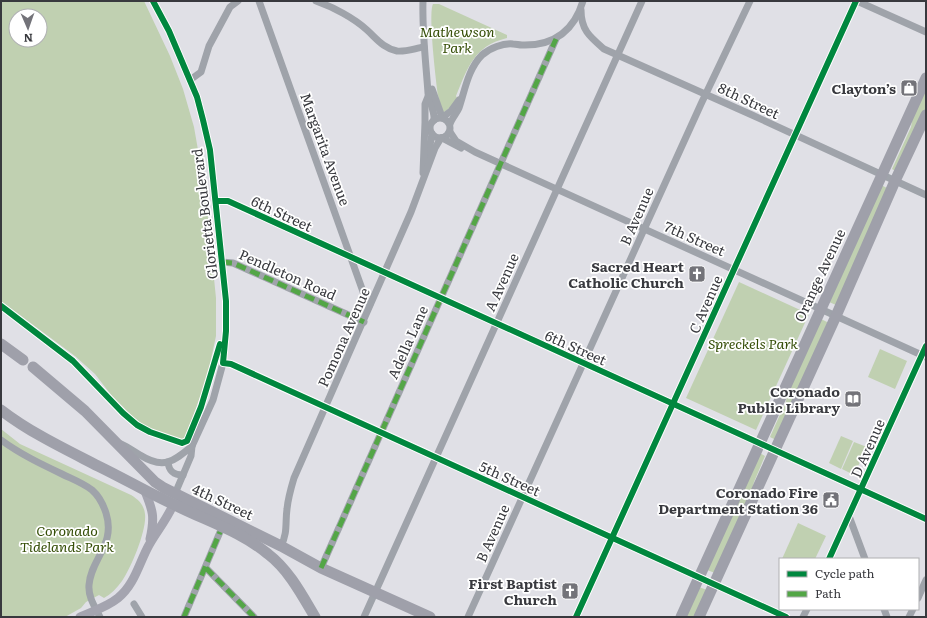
<svg xmlns="http://www.w3.org/2000/svg" width="927" height="618" font-family="Literata,serif">
<rect width="100%" height="100%" fill="#e0e0e6"/>
<g fill="#c0d0b1" fill-rule="evenodd">
<path d="M 1,1 L 144,1 L 170,56 L 183,89 L 194,127 L 205,190 L 216,298 L 216,336 L 207,378 L 185,438 L 182,440 L 160,433 L 144,425 L 134,418 L 112,396 L 95,374 L 75,356 L 1,301 ZM 16,16 L 40,16 L 40,40 L 16,40 Z"/>
<path d="M 433,4 L 439,4 L 507,35 L 507,38 C 474,46 468,67 456,96 L 457,98 L 452,106 L 443,113 C 442,107 439,101 438,95 C 436,81 428,13 433,4 Z"/>
<polygon points="926,88 926,108 897,172 892,169 911,127 913,116"/>
<polygon points="881,185 887,188 836,305 829,302"/>
<polygon points="739,282 809,314 756,430 686,398"/>
<polygon points="821,319 829,323 776,440 770,437 786,401 787,395"/>
<polygon points="880,349 907,361 895,389 868,377"/>
<path d="M 1,429 L 20,444 L 131,495 C 139,500 144,505 145,514 C 147,530 131,568 122,581 C 117,588 111,594 104,598 L 99,595 L 86,602 L 81,608 L 65,617 L 1,617 Z"/>
<polygon points="841,436 853,441 841,469 829,463"/>
<polygon points="854,442 867,447 854,475 842,469"/>
<polygon points="760,453 765,456 754,482 752,490 715,573 707,570"/>
<polygon points="798,523 826,536 815,559 782,559"/>
<polygon points="699,587 707,590 695,617 686,617"/>
</g>
<g fill="none" stroke-linecap="round" stroke-linejoin="round">
<g stroke="#9fa3aa" stroke-width="7">
<polyline points="153,1 169,31 197,97 203,120 210,150 226,301 226,331 223,363 213,400 192,446 191,456 177,489 176,495"/>
<polyline points="259,1 366,300 370,304"/>
<path d="M 316,1 C 333,7 354,18 367,30 C 377,39 383,48 397,51 C 406,52 416,48 424,47"/>
<path d="M 423,1 C 422,32 426,63 428,93 C 429,102 435,111 434,120"/>
<polyline points="857,1 926,32"/>
<path d="M 581,10 C 581,30 590,37 604,49 L 752,115 L 926,195"/>
<polyline points="190,80 201,72 209,46 230,7 238,1"/>
<polyline points="432,89 442,117"/>
<polyline points="443,117 451,111 459,100"/>
<circle cx="440" cy="128" r="10"/>
<path d="M 450,124 C 452,118 457,113 459,108 C 465,90 468,69 482,55 C 490,48 503,43 513,44 C 516,44 519,45 522,45 C 554,46 574,31 583,1"/>
<polyline points="450,132 456,141 475,152 926,357"/>
<polyline points="442,138 461,148"/>
<polyline points="428,156 432,134"/>
<polyline points="423,173 425,123 425,104 429,94"/>
<polyline points="216,201 228,201 926,519"/>
<polyline points="222,262 233,263 364,322"/>
<polyline points="223,363 231,364 786,617"/>
<path d="M 1,440 C 20,454 41,464 62,474 C 72,479 83,483 92,490 C 99,496 103,504 106,513 C 116,545 91,558 89,585 C 88,597 95,607 100,617"/>
<path d="M 121,444 C 128,447 133,451 140,455 C 164,470 174,461 192,446"/>
<path d="M 168,462 C 169,472 174,475 183,475"/>
<polyline points="849,516 865,559"/>
<path d="M 281,546 C 288,532 285,523 287,509 C 288,498 291,488 294,478 L 411,212 L 435,148 L 441,138"/>
<polyline points="829,559 926,346"/>
<polyline points="206,568 254,617"/>
<polyline points="321,568 556,39"/>
<polyline points="918,598 926,580"/>
<polyline points="134,604 142,617"/>
<polyline points="884,609 887,617"/>
<polyline points="184,617 220,532"/>
<polyline points="364,617 642,1"/>
<polyline points="468,617 701,104 750,1"/>
<polyline points="576,617 856,1"/>
<polyline points="803,617 807,609"/>
<polyline points="909,617 913,609"/>
</g>
<g stroke="#a4a4af" stroke-width="9">
<path d="M 145,491 C 153,511 155,517 150,539"/>
<path d="M 80,617 C 93,611 107,607 118,598 C 135,584 139,563 149,545 C 157,531 167,519 173,505"/>
</g>
<g stroke="#9fa0aa" stroke-width="11">
<polyline points="1,344 23,360"/>
<polyline points="33,367 85,411 155,482 164,488 281,546 321,568 430,617"/>
<path d="M 1,410 C 31,433 65,449 98,466 C 125,479 150,494 177,506 C 207,521 242,532 268,554 C 289,570 302,595 315,617"/>
<polyline points="681,617 926,78"/>
<polyline points="699,617 836,316 895,181 926,115"/>
</g>
<g stroke="#53a646" stroke-width="5" stroke-dasharray="10 5" stroke-linecap="butt">
<polyline points="222,262 233,263 364,322"/>
<polyline points="206,568 254,617"/>
<polyline points="321,568 556,39"/>
<polyline points="184,617 220,532"/>
</g>
<g stroke="#fff" stroke-width="8">
<g id="cycleway">
<polyline points="153,1 169,31 197,97 203,120 210,150 226,301 226,331 223,363 231,364 786,617"/>
<polyline points="216,201 228,201 926,519"/>
<polyline points="1,306 73,361 123,413 137,425 150,432 182,443 187,441 201,407 220,344"/>
<polyline points="829,559 926,346"/>
<polyline points="576,617 856,1"/>
</g>
</g>
<use href="#cycleway" stroke="#00873e" stroke-width="6"/>
</g>
<defs>
<g id="shop-square" transform="scale(0.9)"><rect x="-9" y="-9" width="18" height="18" rx="4" fill="#737379" stroke="#fff"/><path d="M-5-2.5h2.3a2.7 3.5 0 0 1 5.4 0H5L5.5 6h-11ZM-1.5-2.5h3a1.5 2.3 0 0 0-3 0Z" fill="#fff"/></g>
<g id="church-square" transform="scale(0.9)"><rect x="-9" y="-9" width="18" height="18" rx="4" fill="#737379" stroke="#fff"/><path d="M-1.2-6h2.4v3.5h3.3v2.4h-3.3V6h-2.4V-.1h-3.3v-2.4h3.3Z" fill="#fff"/></g>
<g id="library-square" transform="scale(0.9)"><rect x="-9" y="-9" width="18" height="18" rx="4" fill="#737379" stroke="#fff"/><path d="M-6-4Q-3-5.5-.7-3.5V5Q-3 3-6 4ZM6-4Q3-5.5 .7-3.5V5Q3 3 6 4Z" fill="#fff"/></g>
<g id="civic-square" transform="scale(0.9)"><rect x="-9" y="-9" width="18" height="18" rx="4" fill="#737379" stroke="#fff"/><path d="M-.6-6.5H3V-4.5H.6V-3L4-1V1h2V6H-6V1h2V-1L-.6-3ZM-1.2 2.5V6h2.4V2.5Z" fill="#fff"/></g>
</defs>
<g fill-rule="evenodd">
<use href="#shop-square" x="909" y="88"/>
<use href="#church-square" x="697" y="274"/>
<use href="#library-square" x="853" y="399"/>
<use href="#civic-square" x="831" y="500"/>
<use href="#church-square" x="570" y="591"/>
</g>
<g text-anchor="middle" dominant-baseline="central" stroke-width="3.5" stroke-linejoin="round" paint-order="stroke">
<g font-size="14" font-style="italic" fill="#354e07" stroke="#fff">
<text x="457" y="31">Mathewson<tspan x="457" dy="16">Park</tspan></text>
<text x="753" y="343">Spreckels Park</text>
<text x="67" y="530">Coronado<tspan x="67" dy="16">Tidelands Park</tspan></text>
</g>
<g font-size="14" font-weight="bold" fill="#38393e" stroke="#fff" text-anchor="end">
<text x="896" y="88">Clayton’s</text>
<text x="684" y="266">Sacred Heart<tspan x="684" dy="16">Catholic Church</tspan></text>
<text x="840" y="391">Coronado<tspan x="840" dy="16">Public Library</tspan></text>
<text x="818" y="492">Coronado Fire<tspan x="818" dy="16">Department Station 36</tspan></text>
<text x="557" y="583">First Baptist<tspan x="557" dy="16">Church</tspan></text>
</g>
<g font-size="14" fill="#38393e" stroke="#fff">
<text transform="translate(749 100) rotate(25)">8th Street</text>
<text transform="translate(326 149) rotate(70)">Margarita Avenue</text>
<text transform="translate(282 213) rotate(25)">6th Street</text>
<text transform="translate(204 214) rotate(-97)">Glorietta Boulevard</text>
<text transform="translate(636 216) rotate(-66)">B Avenue</text>
<text transform="translate(695 238) rotate(24)">7th Street</text>
<text transform="translate(288 274) rotate(24)">Pendleton Road</text>
<text transform="translate(819 275) rotate(-65)">Orange Avenue</text>
<text transform="translate(501 282) rotate(-66)">A Avenue</text>
<text transform="translate(705 304) rotate(-66)">C Avenue</text>
<text transform="translate(343 337) rotate(-66)">Pomona Avenue</text>
<text transform="translate(407 342) rotate(-66)">Adella Lane</text>
<text transform="translate(576 347) rotate(24)">6th Street</text>
<text transform="translate(867 448) rotate(-66)">D Avenue</text>
<text transform="translate(510 478) rotate(24)">5th Street</text>
<text transform="translate(223 501) rotate(25)">4th Street</text>
<text transform="translate(492 533) rotate(-66)">B Avenue</text>
</g>
</g>
<rect width="927" height="618" fill="none" stroke="#38393e" stroke-width="4"/>
<rect x="779" y="558" width="140" height="52" fill="#ffffff" stroke="#afb0b2"/>
<rect x="787" y="571" width="20" height="6" fill="#00873e" stroke="#afb0b2"/>
<text x="815" y="578" font-size="12" fill="#38393e">Cycle path</text>
<rect x="787" y="591" width="20" height="6" fill="#53a646" stroke="#afb0b2"/>
<text x="815" y="598" font-size="12" fill="#38393e">Path</text>
<g transform="translate(28 28) rotate(178)"><circle r="19" fill="#ffffff" stroke="#afb0b2"/>
<path d="M0-3L7 15L0 10L-7 15Z" fill="#737379"/>
<text y="-6" font-size="11" font-weight="bold" text-anchor="middle" fill="#38393e">N</text>
</g>
</svg>
